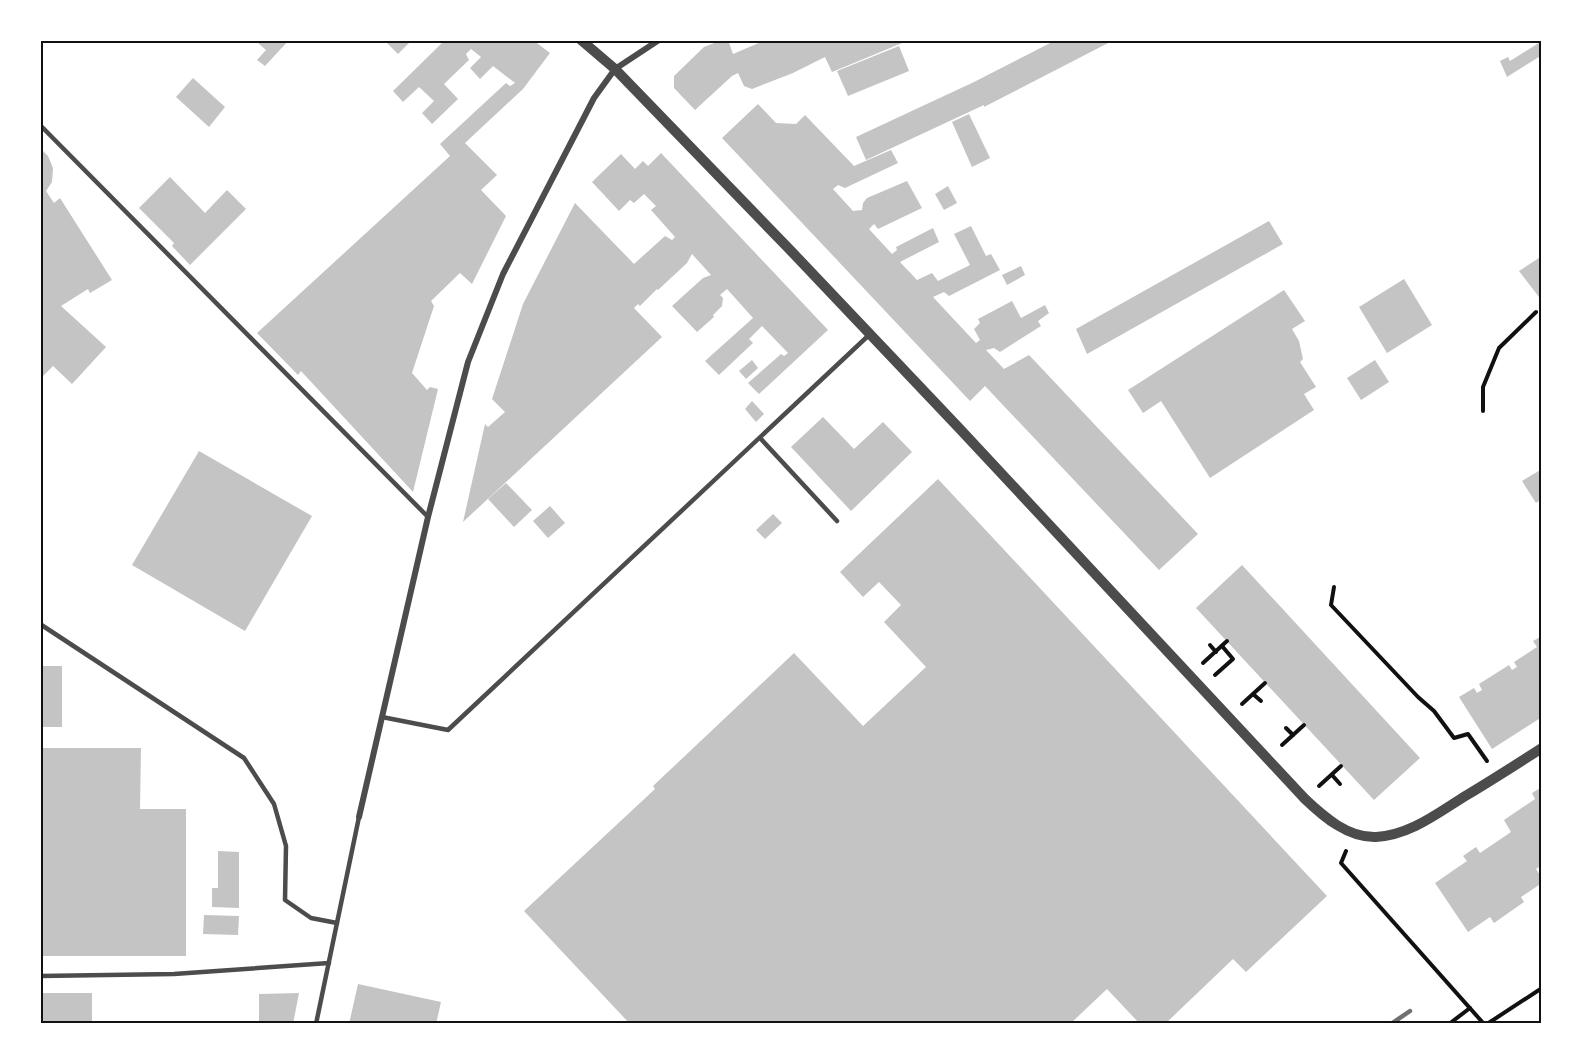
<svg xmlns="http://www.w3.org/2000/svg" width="1582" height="1064" font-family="Arial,sans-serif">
<rect width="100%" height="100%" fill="#fff"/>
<g fill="#c4c4c4">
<polygon points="261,40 289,40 265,66 257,60 266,50 258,43"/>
<polygon points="384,40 412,40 398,54"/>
<polygon points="445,40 533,40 550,53 523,89 465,143 497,175 481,190 506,216 472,284 460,273 431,301 434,306 412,373 427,390 430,387 438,389 413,492 301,371 298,375 257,333 450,156 440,144 506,83 510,86 515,83 493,66 480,79 470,68 481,57 471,49 466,54 469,60 444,84 458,99 432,124 422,113 434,101 419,87 403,102 393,91"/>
<polygon points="722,40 728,40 733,54 766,40 907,41 832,72 825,57 793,73 752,89 744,86 738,73 732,76 695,110 674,88 674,76 704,47"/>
<polygon points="1056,40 1114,40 984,107 984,105 866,160 856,137 974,82"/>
<polygon points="1542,41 1542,55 1507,77 1500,61 1508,57 1510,61"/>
<polygon points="899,46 909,71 848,96 837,71"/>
<polygon points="193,78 225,107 209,127 176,97"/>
<polygon points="758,104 776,123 796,124 805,115 854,166 891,150 898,163 845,188 838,185 833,189 853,211 862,210 863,203 867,198 907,181 922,208 878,229 874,224 869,229 892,254 897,250 896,247 933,228 939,242 900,262 917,280 932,273 938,281 970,265 954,234 971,226 986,256 991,254 1000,270 949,296 944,292 933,297 976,343 980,340 974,329 980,323 978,319 1012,301 1021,318 1045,305 1049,313 1038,321 1041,326 1000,352 994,348 986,350 1004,369 1029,355 1198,534 1159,570 985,386 970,401 722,138"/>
<polygon points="969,114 990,158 972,167 952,122"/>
<polygon points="40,148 48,156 53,168 52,182 46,191 54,203 60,198 112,280 90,293 88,289 61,306 106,347 72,384 53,366 40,379"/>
<polygon points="661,153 828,330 759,394 748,383 781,354 784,356 788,353 762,326 749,339 753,343 719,375 705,361 753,318 727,289 720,295 723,298 722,306 713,315 714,317 697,332 672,306 703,278 711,275 692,254 687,263 658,290 657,289 640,306 638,304 634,308 662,337 463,522 485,424 488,427 505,412 492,399 523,304 575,203 634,264 665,236 672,240 675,237 651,210 656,206 644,194 634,203 630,200 619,211 592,182 621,154 635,169 643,161 648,166"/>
<polygon points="170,177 205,213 227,190 246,209 190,265 172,246 174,243 139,208"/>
<polygon points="948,186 957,203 944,210 935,194"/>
<polygon points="1269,221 1283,244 1087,354 1076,329"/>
<polygon points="1542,256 1542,301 1519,271"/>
<polygon points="1021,266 1025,275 1007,285 1002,275"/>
<polygon points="1404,279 1432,325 1387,353 1359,307"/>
<polygon points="1284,290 1305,321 1292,329 1299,341 1303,359 1300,362 1316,387 1304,394 1314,410 1210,478 1161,401 1143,413 1128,390"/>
<polygon points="752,360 758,368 746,379 739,371"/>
<polygon points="1375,360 1389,382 1361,400 1347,378"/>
<polygon points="752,401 764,414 756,422 745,409"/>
<polygon points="823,417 854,449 883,422 912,452 851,511 791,447"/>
<polygon points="199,451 312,516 245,631 132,565"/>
<polygon points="1542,469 1542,499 1536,503 1522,481"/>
<polygon points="938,479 1327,896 1246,972 1233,959 1165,1024 1140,1024 1107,989 1070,1024 630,1024 524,911 655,789 653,786 794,653 863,726 926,667 884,622 901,605 879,582 863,597 840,572"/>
<polygon points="506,483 532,510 514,527 488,499"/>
<polygon points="550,506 565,523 548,538 533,521"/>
<polygon points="773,514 782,523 765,539 756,530"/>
<polygon points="1242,565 1420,758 1374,800 1196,608"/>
<polygon points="1542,636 1542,717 1492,749 1459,697 1474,688 1477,693 1482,690 1479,684 1509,665 1512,670 1517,667 1514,662 1537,647 1533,641"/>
<rect x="40" y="666" width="22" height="61"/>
<polygon points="40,748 141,748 140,809 186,809 186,956 40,956"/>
<polygon points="1542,787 1542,865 1536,869 1542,878 1542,883 1521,897 1524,902 1494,923 1490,917 1468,932 1435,883 1467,861 1463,856 1476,847 1480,853 1511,832 1504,820 1535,799 1532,793"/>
<polygon points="218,851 239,852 239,908 212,907 212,888 218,888"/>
<polygon points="204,915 239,916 238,935 203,934"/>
<polygon points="358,984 441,1002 436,1024 349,1024"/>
<rect x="40" y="993" width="52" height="31"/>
<polygon points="299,993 293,1024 259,1024 259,994"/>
</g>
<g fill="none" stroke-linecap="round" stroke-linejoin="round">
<g stroke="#111" stroke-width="4">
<polyline points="1483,411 1483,387 1499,348 1536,312"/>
<polyline points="1334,587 1331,605 1418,697 1434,711 1454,738 1468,734 1487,761"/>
<polyline points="1210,645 1216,652"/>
<polyline points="1203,663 1227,641"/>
<polyline points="1215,675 1233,659 1222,646"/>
<polyline points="1253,694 1261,701"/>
<polyline points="1242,704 1265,683"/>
<polyline points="1286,728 1293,735"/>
<polyline points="1282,745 1304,725"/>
<polyline points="1332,775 1340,784"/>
<polyline points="1319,786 1341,766"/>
<polyline points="1346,851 1341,863 1484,1024"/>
<polyline points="1449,1024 1470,1008"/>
<polyline points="1487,1024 1542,988"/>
</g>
<g stroke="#4c4c4c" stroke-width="4.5">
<polyline points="40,125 428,517"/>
<polyline points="760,438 837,521"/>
<polyline points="40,624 244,758 274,804 286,846 285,900 311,918 337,923"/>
<polyline points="382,717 448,730 869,335"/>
<polyline points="40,976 174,974 329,963"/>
<polyline points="316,1024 359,817"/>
</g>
<polyline stroke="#4c4c4c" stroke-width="6" points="359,817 428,517 468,362 503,274 594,98 615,69 659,40"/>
<path stroke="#4c4c4c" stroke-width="10" d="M 581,40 L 615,69 L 793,253 L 959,428 L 1305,799 C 1324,817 1348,838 1376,837 C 1411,835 1439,812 1467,795 C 1492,780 1517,764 1542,748"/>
<polyline stroke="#707070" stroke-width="4.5" points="1391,1024 1410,1011"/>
</g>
<rect width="1582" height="1064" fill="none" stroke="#ffffff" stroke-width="84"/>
<rect x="42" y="42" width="1498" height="980" fill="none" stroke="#111" stroke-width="2"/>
</svg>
